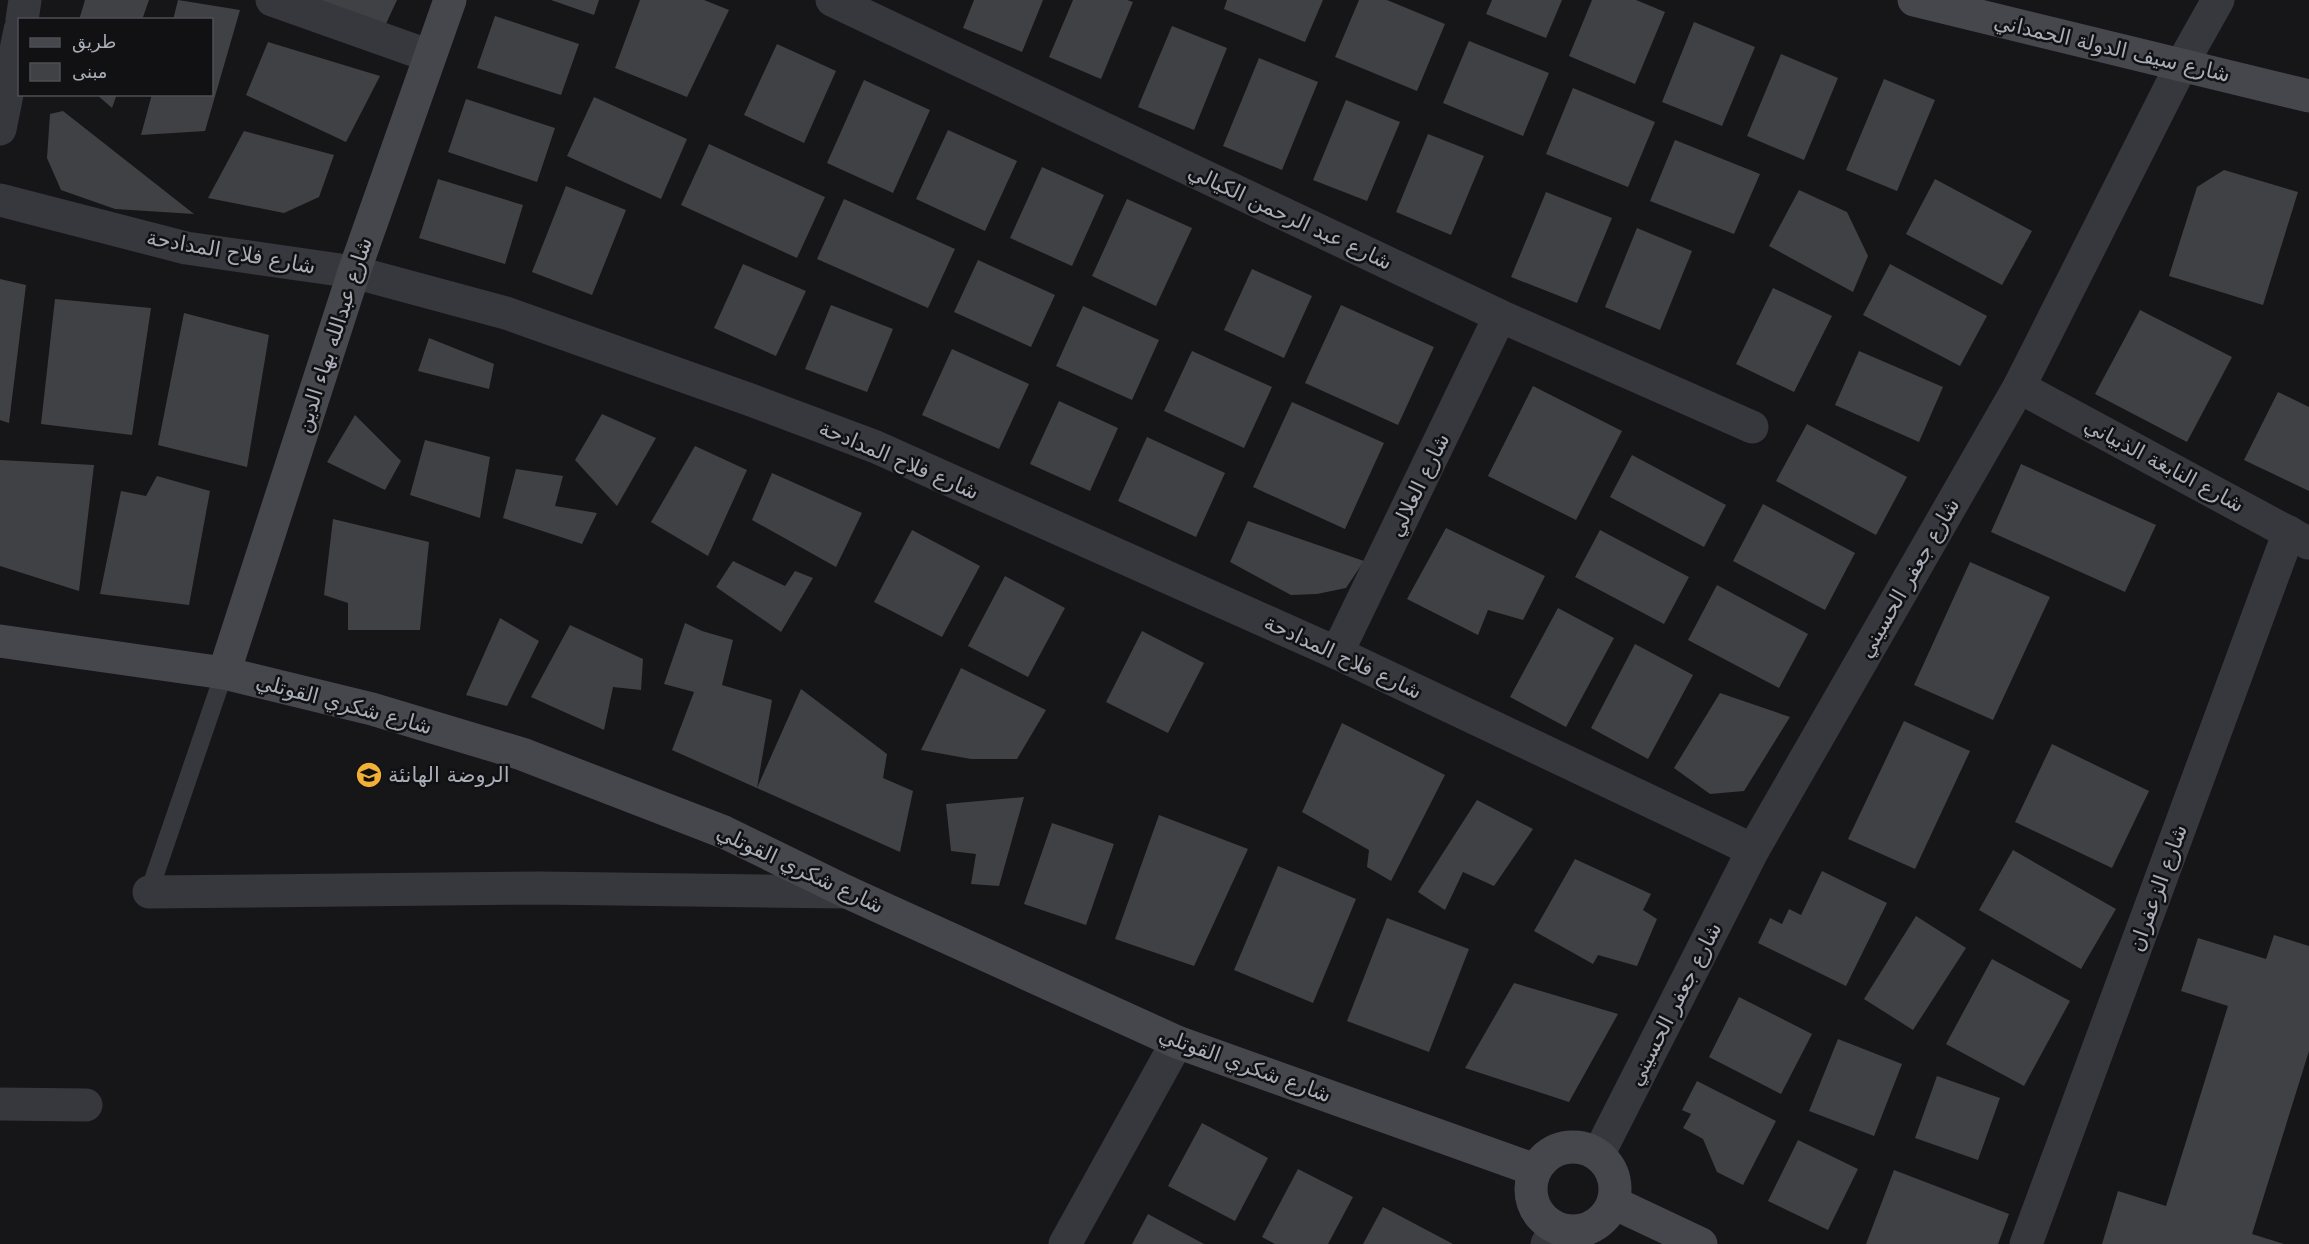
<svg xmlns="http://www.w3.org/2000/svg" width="2309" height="1244" font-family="'DejaVu Sans',Vazirmatn,sans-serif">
<rect width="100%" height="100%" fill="#161618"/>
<g fill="#404145">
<polygon points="85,0 149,0 142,20 79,20"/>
<polygon points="178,0 240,10 205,131 141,135 152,94 212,94 212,20 173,20"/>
<polygon points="314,0 397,0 384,28"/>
<polygon points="551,0 599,0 594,15"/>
<polygon points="640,0 704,0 729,10 687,97 615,68"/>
<polygon points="974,0 1043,0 1022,52 963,28"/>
<polygon points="1073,0 1127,0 1133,2 1101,79 1049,57"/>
<polygon points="1227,0 1323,0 1305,42 1224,9"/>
<polygon points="1359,0 1387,0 1445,24 1417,91 1335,57"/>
<polygon points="1492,0 1562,0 1546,38 1486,14"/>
<polygon points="1592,0 1636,0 1665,12 1635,84 1569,56"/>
<polygon points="495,16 579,44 561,95 477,68"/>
<polygon points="1694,22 1755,47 1722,126 1662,102"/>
<polygon points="1172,26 1227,48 1194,130 1138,107"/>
<polygon points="1469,41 1549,73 1523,136 1443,103"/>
<polygon points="268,42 380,76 346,142 246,95"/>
<polygon points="777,44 836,71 804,143 744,115"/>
<polygon points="1781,54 1838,78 1804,160 1747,136"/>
<polygon points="1259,58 1318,82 1282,170 1223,146"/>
<polygon points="1884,79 1935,100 1897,191 1846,170"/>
<polygon points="864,80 930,110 893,193 827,163"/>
<polygon points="1573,88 1655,122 1628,187 1546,154"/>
<polygon points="96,94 117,94 112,108"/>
<polygon points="594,97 687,139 661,199 567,156"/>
<polygon points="466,99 555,128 537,182 448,152"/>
<polygon points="1346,100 1400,122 1367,201 1313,180"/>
<polygon points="63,111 194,214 115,209 61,190 47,158 50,114"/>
<polygon points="948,130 1017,161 985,231 916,199"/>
<polygon points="244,131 334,155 319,197 284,213 208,198"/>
<polygon points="1428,134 1484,156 1451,235 1396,212"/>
<polygon points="1675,140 1760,174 1734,234 1650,201"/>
<polygon points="709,144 825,197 797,258 681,205"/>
<polygon points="1042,167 1104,195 1072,266 1010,238"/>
<polygon points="2224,170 2298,192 2263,305 2169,276 2197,187"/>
<polygon points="438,179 523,205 505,264 419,238"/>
<polygon points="1935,179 2032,231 2002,285 1906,234"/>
<polygon points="566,186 626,210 592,295 532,272"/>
<polygon points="1799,190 1847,212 1868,256 1853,292 1769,246"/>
<polygon points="1546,192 1612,218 1577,303 1511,277"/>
<polygon points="844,199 955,249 928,308 817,259"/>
<polygon points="1127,199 1192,228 1156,306 1092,276"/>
<polygon points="1637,228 1692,251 1660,330 1605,307"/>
<polygon points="978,260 1055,295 1031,347 954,312"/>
<polygon points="743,264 806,291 776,356 714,328"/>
<polygon points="1890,264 1987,316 1960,366 1863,315"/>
<polygon points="1252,269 1312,296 1284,358 1224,330"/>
<polygon points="0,279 26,285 9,423 0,420"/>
<polygon points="1773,288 1832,316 1794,392 1736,364"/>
<polygon points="55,299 151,308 132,435 41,424"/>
<polygon points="831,305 893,329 867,392 805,369"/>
<polygon points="1341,305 1434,347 1398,425 1305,383"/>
<polygon points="1083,306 1159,340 1132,400 1056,366"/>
<polygon points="2140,310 2232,357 2187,442 2095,394"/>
<polygon points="184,313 269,335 247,467 158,445"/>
<polygon points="429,338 494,364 489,389 418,371"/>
<polygon points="952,349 1029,384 999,449 922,415"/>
<polygon points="1192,351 1272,387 1244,448 1164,411"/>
<polygon points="1859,351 1943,387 1919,442 1835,405"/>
<polygon points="1533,386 1622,431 1576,520 1488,476"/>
<polygon points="2278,392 2309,407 2309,491 2244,460"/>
<polygon points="1059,401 1118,428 1090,491 1030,464"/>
<polygon points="1292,402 1384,443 1345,529 1253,487"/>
<polygon points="602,414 656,438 617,506 575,460"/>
<polygon points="355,415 401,461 385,490 327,462"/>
<polygon points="1807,424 1907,477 1876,535 1776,481"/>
<polygon points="1147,437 1225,473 1196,537 1118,501"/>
<polygon points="425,440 490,457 480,518 410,495"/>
<polygon points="695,446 747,470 708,556 651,522"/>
<polygon points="1632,455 1726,505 1704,547 1610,497"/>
<polygon points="0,460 94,465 79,591 0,566"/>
<polygon points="2021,464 2156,525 2125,592 1991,532"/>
<polygon points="516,469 563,476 555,506 597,513 582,544 503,518"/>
<polygon points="772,473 862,513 836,567 752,520"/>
<polygon points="157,476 210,491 189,605 100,594 121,491 146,496"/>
<polygon points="1763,504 1855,553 1825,610 1733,561"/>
<polygon points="333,519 429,542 420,630 348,630 348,603 324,595"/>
<polygon points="1248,521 1364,561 1346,588 1317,594 1291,595 1230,562"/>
<polygon points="1446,528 1545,576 1523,620 1488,610 1478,635 1407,599"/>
<polygon points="912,530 980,566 942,637 874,602"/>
<polygon points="1600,530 1689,577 1664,624 1575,577"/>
<polygon points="733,561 785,586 795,571 813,578 781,632 716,587"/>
<polygon points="1970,562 2050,597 1993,720 1914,685"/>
<polygon points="1005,576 1065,608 1028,677 968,646"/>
<polygon points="1717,585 1808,634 1779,688 1688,640"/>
<polygon points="1558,608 1614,638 1566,727 1510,697"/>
<polygon points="500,618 539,641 507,706 466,695"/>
<polygon points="685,623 702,631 733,640 722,685 772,700 757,788 801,689 887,754 883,778 913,791 900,852 672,750 694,692 664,684"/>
<polygon points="570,625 643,659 641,690 613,687 604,730 531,697"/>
<polygon points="1142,631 1204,663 1168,733 1106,702"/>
<polygon points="1635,644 1693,675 1648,759 1591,728"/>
<polygon points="961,668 1046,710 1017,759 971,759 921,750"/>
<polygon points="1720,693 1790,717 1744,791 1710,794 1674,768"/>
<polygon points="1904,721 1970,751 1915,869 1848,839"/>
<polygon points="1342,723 1445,775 1391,881 1367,867 1369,850 1302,812"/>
<polygon points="2052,744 2149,791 2112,868 2015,822"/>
<polygon points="1024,797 999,886 971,884 976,854 951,851 946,804"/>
<polygon points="1477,800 1533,829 1494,886 1463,872 1445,910 1418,892"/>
<polygon points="1159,815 1248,849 1194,966 1115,939"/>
<polygon points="1052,823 1114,844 1086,925 1024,904"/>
<polygon points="2013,850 2116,909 2081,969 1979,910"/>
<polygon points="1575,859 1651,894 1643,910 1657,919 1637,966 1598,955 1593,964 1534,931"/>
<polygon points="1278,866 1356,899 1313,1003 1234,970"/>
<polygon points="1822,871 1887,903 1846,986 1758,943 1770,918 1782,924 1789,909 1801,915"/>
<polygon points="1916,916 1966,948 1913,1030 1864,999"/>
<polygon points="1387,918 1469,949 1429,1052 1347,1021"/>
<polygon points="2274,935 2309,946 2309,1051 2252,1234 2284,1244 2102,1244 2118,1191 2166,1206 2228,1006 2181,991 2198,938 2266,959"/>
<polygon points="1992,959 2070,1001 2024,1086 1946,1044"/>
<polygon points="1514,983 1618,1014 1569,1102 1465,1068"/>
<polygon points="1739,997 1812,1034 1781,1094 1709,1057"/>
<polygon points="1838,1039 1902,1064 1874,1136 1809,1111"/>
<polygon points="1937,1076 2000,1098 1978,1160 1915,1138"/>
<polygon points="1697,1081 1776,1121 1743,1185 1717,1172 1703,1139 1683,1128 1691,1114 1682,1110"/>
<polygon points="1202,1123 1268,1158 1235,1221 1168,1186"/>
<polygon points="1798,1140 1858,1169 1828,1230 1768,1201"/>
<polygon points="1298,1169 1353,1197 1328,1244 1275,1244 1262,1237"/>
<polygon points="1894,1170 2009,1214 1998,1244 1866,1244"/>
<polygon points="1383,1207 1453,1244 1363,1244"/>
<polygon points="1148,1214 1204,1244 1132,1244"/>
</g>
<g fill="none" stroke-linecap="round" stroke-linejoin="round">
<polyline stroke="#37383d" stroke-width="18" points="149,892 224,673"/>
<g stroke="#37383d" stroke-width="33">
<polyline points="272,0 430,56"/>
<polyline points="832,0 1500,316 1752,427"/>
<polyline points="22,20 25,0"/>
<polyline points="0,129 20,30"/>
<polyline points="0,200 186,248 354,272 506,313 748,399 876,447 1337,653 1753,850"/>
<polyline points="2019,387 2308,543"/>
<polyline points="1337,653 1500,316"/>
<polyline points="149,892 541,888 847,892"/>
<polyline points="0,1104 86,1105"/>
<polyline points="1598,1155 1753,850 2019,387 2182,64 2218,0"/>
<polyline points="1065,1244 1177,1042"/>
<polyline points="1547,1244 1556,1228"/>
<polyline points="2026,1244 2289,532"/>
</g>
<g stroke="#45474d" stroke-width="33">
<polyline points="1914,0 2309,96"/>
<polyline points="0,641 224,673 372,709 522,754 724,832 847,892 1177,1042 1535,1170"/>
<polyline points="224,673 354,272 450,0"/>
<circle cx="1573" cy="1189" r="42"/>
<polyline points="1614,1203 1701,1244"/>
</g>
</g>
<defs>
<g id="school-disc" transform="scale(1.35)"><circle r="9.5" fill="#f2b134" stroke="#111113"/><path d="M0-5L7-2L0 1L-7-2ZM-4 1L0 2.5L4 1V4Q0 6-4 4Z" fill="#111"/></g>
</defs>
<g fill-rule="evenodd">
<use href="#school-disc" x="369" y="775"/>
</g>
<g text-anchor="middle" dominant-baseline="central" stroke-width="5" stroke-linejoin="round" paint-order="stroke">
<g font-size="21" fill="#a8adb8" stroke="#111113">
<text transform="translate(2112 48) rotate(13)">شارع سيف الدولة الحمداني</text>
<text transform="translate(1290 217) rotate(25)">شارع عبد الرحمن الكيالي</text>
<text transform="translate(231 252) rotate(10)">شارع فلاح المدادحة</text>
<text transform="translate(334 335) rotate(-72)">شارع عبدالله بهاء الدين</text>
<text transform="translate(899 460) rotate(23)">شارع فلاح المدادحة</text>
<text transform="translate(2164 465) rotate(28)">شارع النابغة الذبياني</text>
<text transform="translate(1419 485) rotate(-64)">شارع العلالي</text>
<text transform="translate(1909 578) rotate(-60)">شارع جعفر الحسيني</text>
<text transform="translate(1343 657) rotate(25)">شارع فلاح المدادحة</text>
<text transform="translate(344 704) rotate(15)">شارع شكري القوتلي</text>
<text transform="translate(800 869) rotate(25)">شارع شكري القوتلي</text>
<text transform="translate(2158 888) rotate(-70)">شارع الزعفران</text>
<text transform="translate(1675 1004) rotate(-63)">شارع جعفر الحسيني</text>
<text transform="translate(1245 1065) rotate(20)">شارع شكري القوتلي</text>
</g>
<g font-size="21" fill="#a8adb8" stroke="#111113" text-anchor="start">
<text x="388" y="775">الروضة الهانئة</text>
</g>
</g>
<rect x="18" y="18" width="195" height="78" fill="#111113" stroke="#4d4f55" stroke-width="1.5"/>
<rect x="30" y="38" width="30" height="9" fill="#45474d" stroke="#4d4f55" stroke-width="1.5"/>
<text x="72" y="48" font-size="18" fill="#a8adb8">طريق</text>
<rect x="30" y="63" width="30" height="18" fill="#404145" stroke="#4d4f55" stroke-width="1.5"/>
<text x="72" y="78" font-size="18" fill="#a8adb8">مبنى</text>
</svg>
